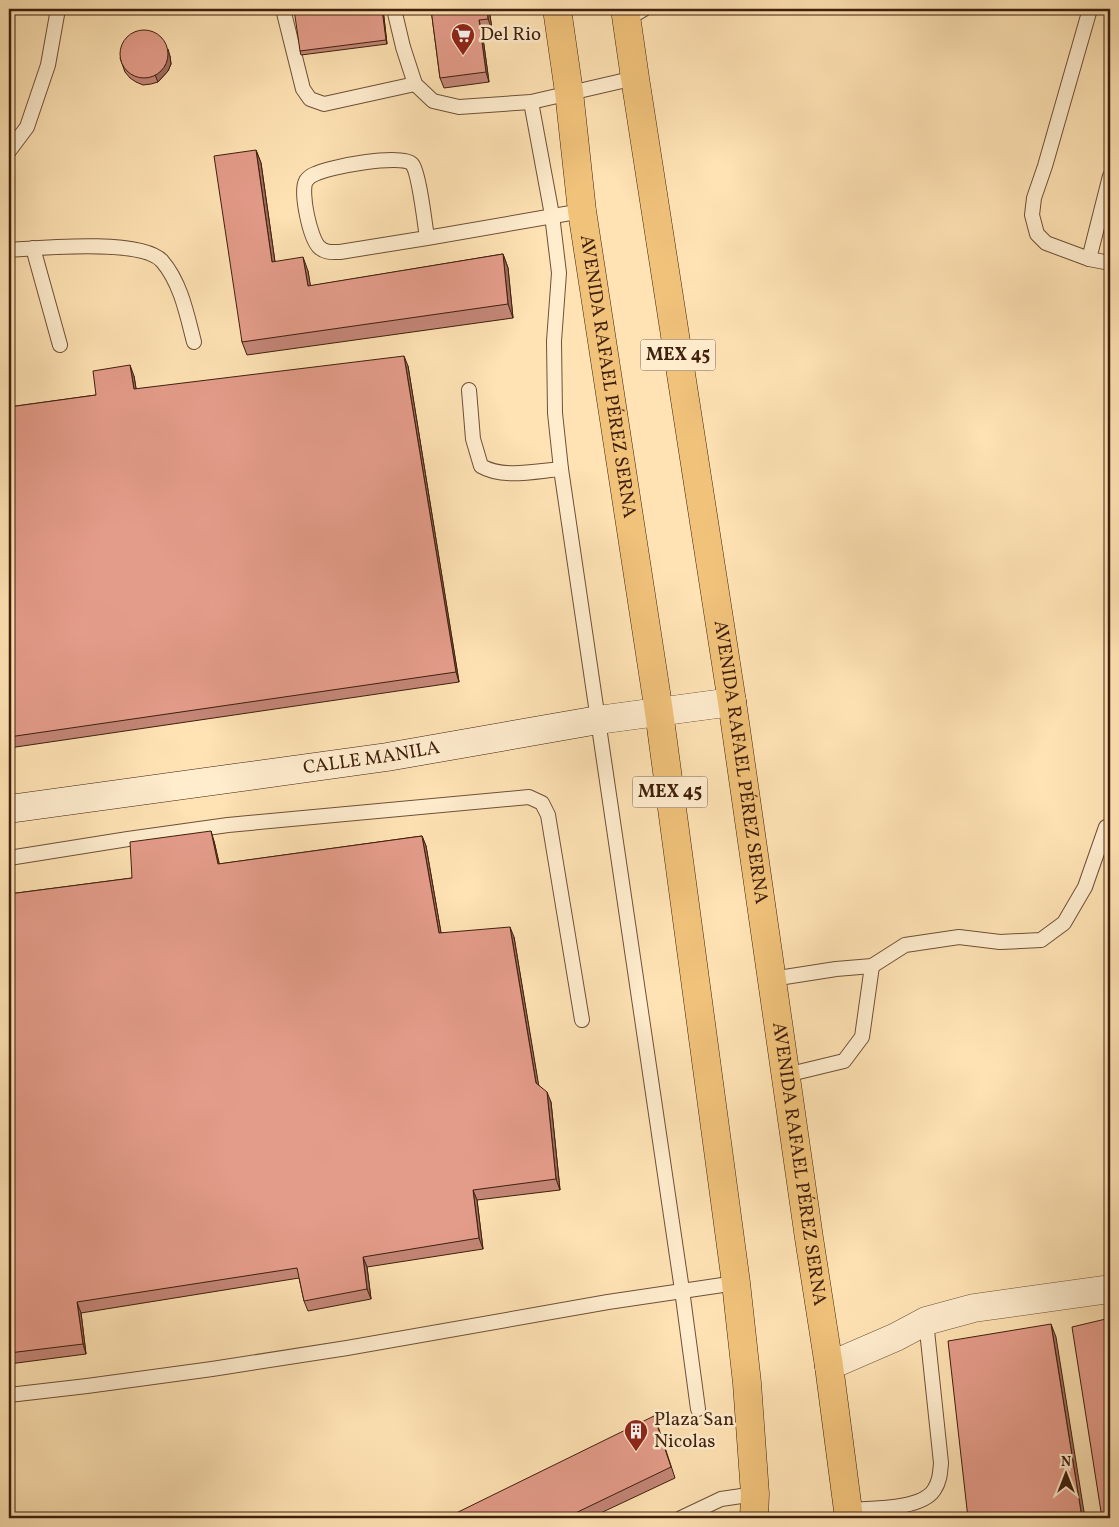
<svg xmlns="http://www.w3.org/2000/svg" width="1119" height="1527" font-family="Vollkorn,serif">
<rect width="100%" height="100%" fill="#ffe3b4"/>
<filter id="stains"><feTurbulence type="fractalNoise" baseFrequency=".004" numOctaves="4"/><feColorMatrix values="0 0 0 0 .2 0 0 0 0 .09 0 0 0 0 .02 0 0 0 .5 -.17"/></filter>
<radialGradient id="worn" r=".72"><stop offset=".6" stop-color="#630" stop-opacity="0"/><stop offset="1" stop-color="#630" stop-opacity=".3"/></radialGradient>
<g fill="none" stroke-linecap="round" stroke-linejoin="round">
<g stroke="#6f5037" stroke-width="16">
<g id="lane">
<polyline points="283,9 303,89 310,99 324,104 415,84"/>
<polyline points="394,9 403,47 415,84 433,101 459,107 531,102 635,78"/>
<polyline points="1090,9 1045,166 1034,198 1032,215 1037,234 1046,243 1089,259 1110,263"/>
<polyline points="627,19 644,9"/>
<polyline points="531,102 552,215 559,273 554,341 555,413 561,469 682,1290 698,1409"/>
<polyline points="9,151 27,127 48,65 58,9"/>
<path d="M 427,238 C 425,225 419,172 412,164 C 402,153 328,167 315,174 C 312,175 308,178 306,181 C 300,192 310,238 319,247 C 325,253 332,252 340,252 L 427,238 L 582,211"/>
<polyline points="33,248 60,345"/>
<path d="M 9,250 C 39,248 141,238 162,261 C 181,283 187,315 194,342"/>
<polyline points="1089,259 1110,176"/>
<path d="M 469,390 L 473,439 L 481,466 C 503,479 536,471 561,469"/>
<polyline points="9,858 128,839 228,825 529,797 542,803 548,815 582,1020"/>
<polyline points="772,979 836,969 872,966 905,945 959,937 1000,942 1041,940 1064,923 1085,887 1106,827"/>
<polyline points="786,1075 844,1061 862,1037 872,966"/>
<polyline points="9,1395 87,1386 212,1369 347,1348 608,1302 736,1283"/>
<path d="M 848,1510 C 870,1508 921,1510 934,1490 C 940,1481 940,1473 941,1463 L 926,1321"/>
<polyline points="681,1518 721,1499 755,1494"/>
</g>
</g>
<g stroke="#6f5037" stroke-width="29">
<polyline id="street" points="829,1366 896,1337 926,1321 974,1308 1110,1289"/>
</g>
<g stroke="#3f1f0d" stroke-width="29">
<g id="secondary">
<path id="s1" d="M 9,809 L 387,757 L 598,720 L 732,702"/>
</g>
</g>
<g stroke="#3f1f0d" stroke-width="29">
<g id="primary">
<path id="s2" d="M 557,9 L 569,92 L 582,211 L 659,712 L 736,1283 L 747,1383 L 755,1494 L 754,1518"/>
<path id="s3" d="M 625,9 L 635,78 L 732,702 L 809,1238 L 829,1366 L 849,1518"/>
</g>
</g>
<use href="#lane" stroke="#ffedce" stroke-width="14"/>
<use href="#street" stroke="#ffedce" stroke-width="28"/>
<use href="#secondary" stroke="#ffedce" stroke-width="28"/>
<use href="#primary" stroke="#f0c27a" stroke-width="28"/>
</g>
<g fill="#c48677" stroke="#3f1f0d">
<polygon points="383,9 387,44 301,55 300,51"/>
<polygon points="431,9 489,9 492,29 482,31 489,82 444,88 440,78"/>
<polygon points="170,56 171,64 168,71 158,82 151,84 143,85 136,82 130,78 125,72 120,58"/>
<polygon points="256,150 261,163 275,262 308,271 310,286 503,254 508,268 513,318 247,355 242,342"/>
<polygon points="408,366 459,682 9,748 9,407 96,395 134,376 136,389"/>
<polygon points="422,836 426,846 441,933 514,937 538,1084 551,1102 560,1190 477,1200 483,1249 367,1267 371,1299 308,1311 304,1301 299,1278 81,1313 86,1354 9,1364 9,894 132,878 214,841 219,864"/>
<polygon points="658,1426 675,1478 590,1518 446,1518"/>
</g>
<g fill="#a06d61" stroke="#3f1f0d">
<polygon points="382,9 383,9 387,44 386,40"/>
<polygon points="487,9 489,9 492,29 488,19"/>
<polygon points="479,20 482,31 489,82 486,72"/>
<polygon points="168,49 170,56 171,64 168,71 158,82 155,75"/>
<polygon points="256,150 261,163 277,276 272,262"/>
<polygon points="503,254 508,268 513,318 508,304"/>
<polygon points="303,257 308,271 313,300 308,286"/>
<polygon points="404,356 408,366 459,682 456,672"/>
<polygon points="130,365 134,376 138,400 134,389"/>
<polygon points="211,831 214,841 222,875 218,864"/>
<polygon points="422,836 426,846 443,944 439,933"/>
<polygon points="510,927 514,937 540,1093 536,1083"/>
<polygon points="547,1092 551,1102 560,1190 556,1179"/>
<polygon points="473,1190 477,1200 483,1249 479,1238"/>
<polygon points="363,1257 367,1267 371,1299 367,1289"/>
<polygon points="77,1302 81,1313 86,1354 83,1344"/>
<polygon points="1051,1324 1056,1337 1085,1518 1082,1518"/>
</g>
<g fill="#e49c8a" stroke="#3f1f0d">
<polygon points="294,9 382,9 386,40 300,51"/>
<polygon points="431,9 487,9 488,19 479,20 486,72 440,78"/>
<circle cx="144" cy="54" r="24"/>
<polygon points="256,150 272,262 303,257 308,286 503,254 508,304 242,342 214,156"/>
<polygon points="404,356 456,672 9,737 9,407 96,395 93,371 130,365 134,389"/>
<polygon points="211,831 218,864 422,836 439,933 510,927 536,1083 547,1092 556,1179 473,1190 479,1238 363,1257 367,1289 304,1301 297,1268 77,1302 83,1344 9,1353 9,894 132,878 130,842"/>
<polygon points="1110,1318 1110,1518 1102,1518 1072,1327"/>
<polygon points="1051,1324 1082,1518 968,1518 948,1341"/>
<polygon points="654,1416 671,1467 565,1518 446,1518"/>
</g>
<defs>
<g id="supermarket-pin" transform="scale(1.25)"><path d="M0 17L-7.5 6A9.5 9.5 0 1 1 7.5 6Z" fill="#8f2418" stroke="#ffedce"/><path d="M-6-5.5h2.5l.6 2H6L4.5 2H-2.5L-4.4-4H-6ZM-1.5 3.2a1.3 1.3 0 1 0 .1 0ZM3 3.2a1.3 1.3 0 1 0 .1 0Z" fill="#fff"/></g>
<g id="building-pin" transform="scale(1.25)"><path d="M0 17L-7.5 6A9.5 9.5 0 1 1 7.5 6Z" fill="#8f2418" stroke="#ffedce"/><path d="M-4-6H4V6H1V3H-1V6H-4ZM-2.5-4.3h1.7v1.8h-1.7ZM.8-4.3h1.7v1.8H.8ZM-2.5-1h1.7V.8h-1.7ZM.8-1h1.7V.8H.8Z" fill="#fff"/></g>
</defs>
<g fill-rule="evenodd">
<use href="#supermarket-pin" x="463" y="35"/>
<use href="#building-pin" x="636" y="1431"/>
</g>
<g text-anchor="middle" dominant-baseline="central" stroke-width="5" stroke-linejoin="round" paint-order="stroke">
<g fill="#ffedce" stroke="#795d47" stroke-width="1">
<rect x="640.5" y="339.5" width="75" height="31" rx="4"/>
<rect x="632.5" y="776.5" width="75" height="31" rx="4"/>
</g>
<g font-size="18" font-weight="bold" fill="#3f1f0d">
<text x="678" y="355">MEX 45</text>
<text x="670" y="792">MEX 45</text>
</g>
<g font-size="19" fill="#3f1f0d" stroke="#ffedce" text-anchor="start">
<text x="480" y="35">Del Rio</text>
<text x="654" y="1420">Plaza San<tspan x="654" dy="22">Nicolas</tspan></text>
</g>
<g font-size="19" fill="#3f1f0d" stroke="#ffedce">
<text stroke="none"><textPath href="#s2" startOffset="371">AVENIDA RAFAEL PÉREZ SERNA</textPath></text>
<text stroke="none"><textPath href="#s1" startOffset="366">CALLE MANILA</textPath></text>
<text stroke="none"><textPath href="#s3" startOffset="762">AVENIDA RAFAEL PÉREZ SERNA</textPath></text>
<text stroke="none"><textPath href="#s3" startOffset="1168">AVENIDA RAFAEL PÉREZ SERNA</textPath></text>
</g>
</g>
<rect width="1119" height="1527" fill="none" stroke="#ffe3b4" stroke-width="30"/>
<rect x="10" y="10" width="1099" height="1507" fill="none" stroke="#3f1f0d" stroke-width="2.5"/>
<rect x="15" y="15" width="1089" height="1497" fill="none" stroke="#3f1f0d"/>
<g transform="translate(1066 1474)" stroke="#ffedce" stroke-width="4" paint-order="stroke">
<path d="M0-4L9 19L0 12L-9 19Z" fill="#3f1f0d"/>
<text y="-8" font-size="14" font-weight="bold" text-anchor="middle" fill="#3f1f0d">N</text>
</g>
<rect width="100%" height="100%" filter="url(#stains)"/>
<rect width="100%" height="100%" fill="url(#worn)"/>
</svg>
